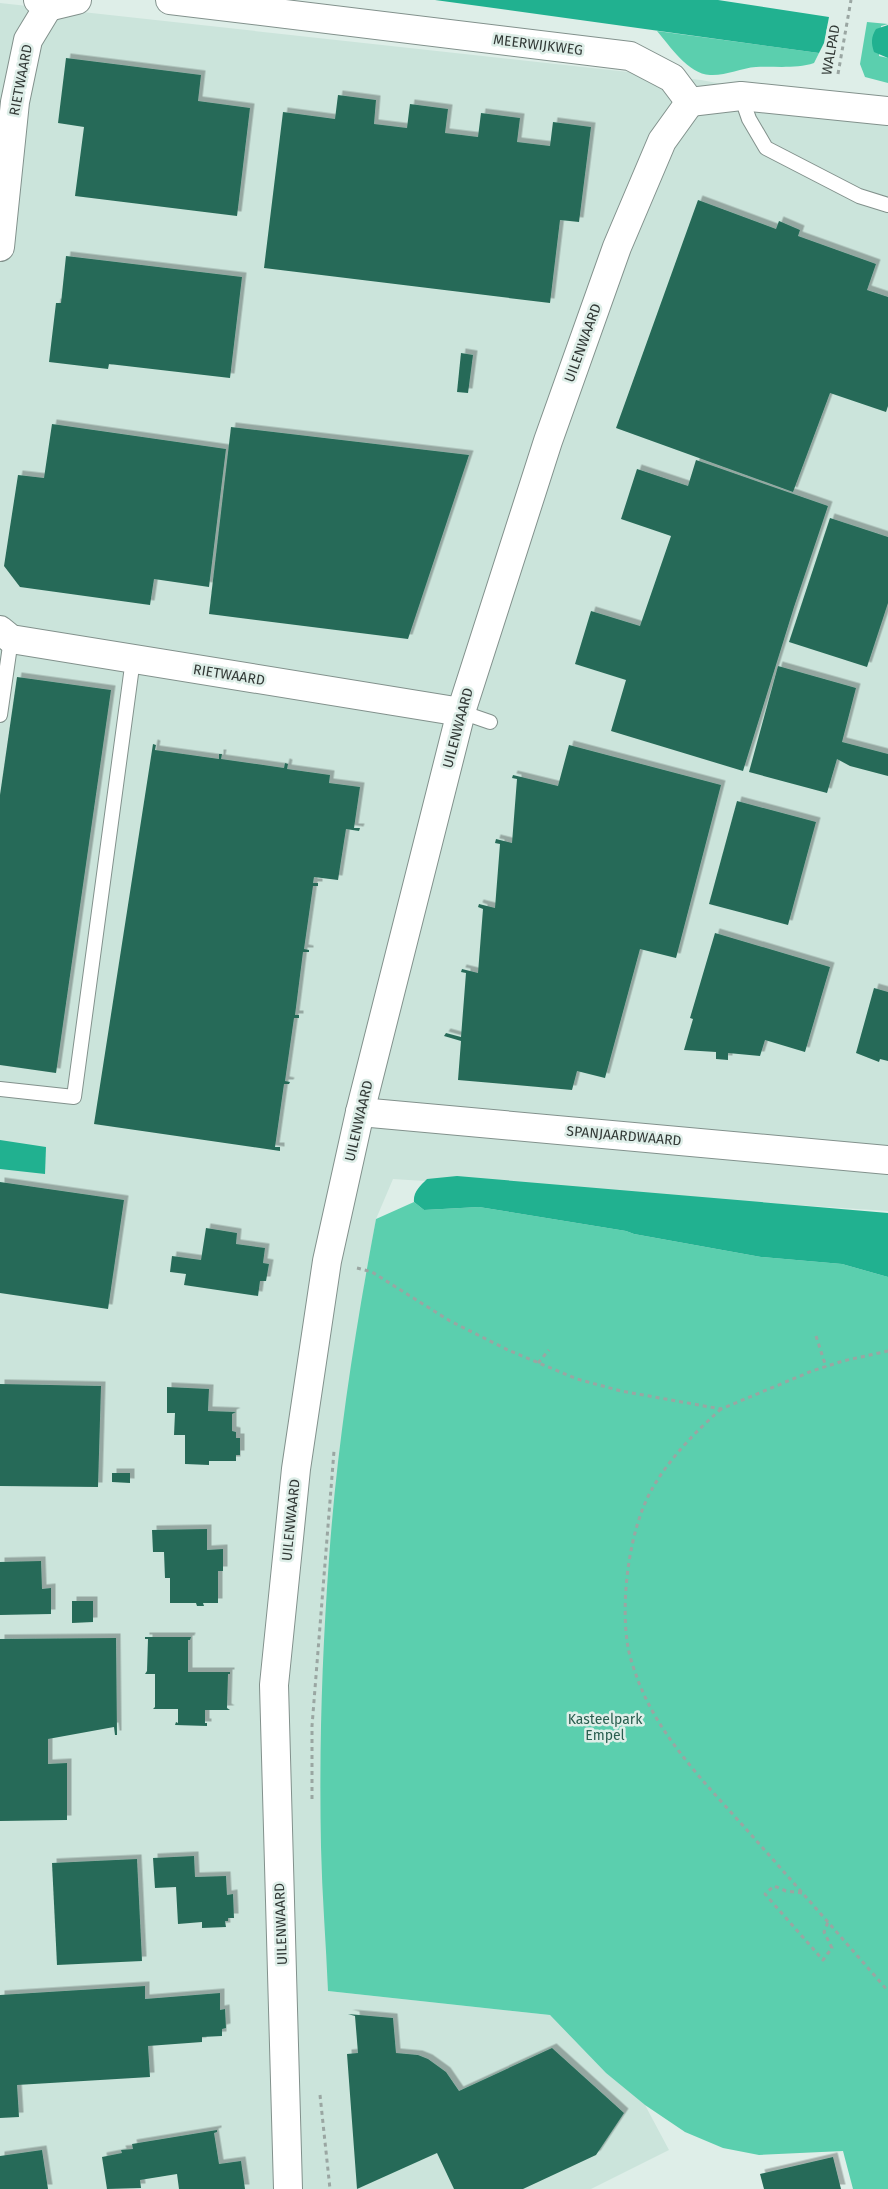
<svg xmlns="http://www.w3.org/2000/svg" width="888" height="2189" font-family="'Fira Sans',sans-serif">
<defs>
<filter id="shadow"><feDropShadow dx="4.5" dy="-4.5" stdDeviation="0" flood-color="#0004"/></filter>
</defs>
<rect width="100%" height="100%" fill="#deeee8"/>
<polygon fill="#cbe4db" points="0,3 701,80 888,115 888,1211 393,1179 376,1219 364,1286 328,1991 550,2015 606,2073 645,2105 669,2150 591,2189 0,2189"/>
<g fill="#5bcfae">
<polygon points="867,22 888,24 881,26 879,56 888,58 888,83 865,77 860,64"/>
<path d="M 657,31 L 819,53 L 814,63 C 796,69 775,66 756,67 C 741,68 725,76 710,75 C 688,74 670,46 657,31 Z"/>
<path d="M 414,1202 L 424,1210 L 479,1207 L 626,1231 L 634,1234 L 761,1257 L 842,1264 L 888,1277 L 888,2189 L 853,2189 L 843,2151 L 759,2155 L 723,2148 L 685,2132 L 645,2105 L 606,2073 L 550,2015 L 328,1991 C 326,1943 322,1895 321,1847 C 319,1751 322,1654 329,1559 C 337,1445 355,1331 376,1219 Z"/>
</g>
<g fill="#21b190">
<polygon points="435,0 718,0 829,17 824,43 819,53"/>
<path d="M 888,25 L 888,58 L 874,52 C 871,43 871,37 876,29 Z"/>
<polygon points="0,1140 46,1147 45,1174 0,1169"/>
<path d="M 457,1176 L 888,1213 L 888,1277 L 842,1264 L 761,1257 L 634,1234 L 626,1231 L 479,1207 L 424,1210 L 414,1202 C 413,1192 420,1186 427,1179 Z"/>
</g>
<g fill="#276b58" filter="url(#shadow)">
<polygon points="66,58 201,75 198,101 250,108 237,216 75,196 84,127 58,123"/>
<polygon points="338,95 376,100 374,124 407,128 410,104 448,109 445,133 478,137 481,113 520,118 517,142 550,146 553,122 591,127 579,222 560,220 550,303 264,268 283,112 335,119"/>
<polygon points="698,200 776,229 779,221 800,230 798,236 876,264 867,290 888,297 888,406 886,412 830,393 793,492 616,428"/>
<polygon points="66,256 242,277 230,378 109,364 108,369 49,362 56,303 61,303"/>
<polygon points="461,353 473,355 468,393 457,392"/>
<polygon points="52,424 226,449 209,587 154,579 150,605 20,587 4,566 18,475 44,478"/>
<polygon points="231,427 469,455 408,639 209,614"/>
<polygon points="696,460 828,506 794,607 743,771 611,731 626,680 575,664 591,611 640,626 671,536 621,519 637,469 688,486"/>
<polygon points="830,518 888,537 888,603 867,667 789,642"/>
<polygon points="778,666 856,688 842,742 888,754 888,776 850,766 837,759 827,793 749,772"/>
<polygon points="17,677 111,690 56,1073 0,1065 0,795"/>
<polygon points="153,744 156,745 155,750 219,759 219,754 222,754 221,759 284,768 285,763 288,764 287,769 330,775 329,783 360,787 354,828 360,828 359,831 346,829 338,880 314,877 313,883 318,883 318,886 313,886 304,949 309,950 309,952 303,952 295,1015 299,1015 299,1018 294,1018 285,1081 290,1082 289,1084 284,1084 275,1147 280,1147 280,1151 94,1124"/>
<polygon points="569,745 721,785 676,958 640,949 605,1078 577,1071 572,1090 458,1080 461,1041 444,1036 446,1033 461,1037 466,973 461,972 462,969 478,973 483,909 478,907 479,904 495,908 500,844 495,843 496,839 512,843 517,779 512,778 513,775 558,786"/>
<polygon points="737,801 816,822 788,925 709,904"/>
<polygon points="715,933 830,967 805,1052 765,1040 760,1056 728,1053 728,1060 716,1059 716,1052 684,1050 693,1019 690,1018"/>
<polygon points="874,988 888,992 888,1061 880,1059 879,1062 856,1053"/>
<polygon points="0,1182 124,1200 108,1309 0,1293"/>
<polygon points="206,1228 237,1233 236,1244 265,1248 263,1263 269,1264 266,1281 260,1281 258,1296 184,1285 186,1274 170,1272 172,1256 201,1260"/>
<polygon points="0,1384 101,1386 98,1487 0,1486"/>
<polygon points="167,1387 209,1389 208,1411 236,1412 232,1414 232,1431 236,1432 236,1438 240,1438 240,1455 236,1455 236,1461 209,1461 209,1465 185,1464 185,1435 174,1435 175,1413 167,1413"/>
<polygon points="112,1473 130,1473 130,1483 112,1482"/>
<polygon points="207,1529 207,1550 223,1549 223,1571 218,1571 218,1603 203,1603 204,1606 197,1606 196,1603 170,1603 170,1578 165,1578 164,1552 153,1552 152,1530"/>
<polygon points="41,1561 42,1589 51,1588 51,1614 0,1615 0,1562"/>
<polygon points="72,1601 93,1601 93,1622 72,1623"/>
<polygon points="145,1637 191,1637 190,1640 188,1640 188,1672 230,1672 230,1674 228,1674 227,1708 230,1710 205,1710 205,1723 207,1723 207,1726 175,1725 176,1722 178,1723 178,1709 153,1709 155,1707 155,1674 145,1674 147,1671 148,1639 145,1639"/>
<polygon points="116,1638 117,1735 115,1735 114,1727 48,1739 48,1764 67,1763 67,1820 0,1821 0,1639"/>
<polygon points="194,1856 195,1877 226,1876 227,1895 233,1894 234,1918 228,1918 228,1921 225,1921 226,1927 202,1928 202,1922 178,1924 176,1887 155,1888 153,1858"/>
<polygon points="137,1859 142,1961 57,1965 52,1863"/>
<polygon points="145,1986 145,1999 220,1993 220,2010 225,2009 226,2028 222,2029 222,2036 202,2037 202,2042 148,2046 150,2077 17,2085 19,2117 0,2118 0,1995"/>
<polygon points="348,2014 393,2018 396,2053 418,2055 428,2059 446,2072 459,2091 552,2048 624,2113 596,2155 523,2189 454,2189 437,2153 357,2189 347,2054 358,2053 355,2016"/>
<polygon points="217,2130 217,2132 214,2133 219,2164 241,2161 245,2189 179,2189 177,2174 140,2180 141,2188 107,2189 102,2157 122,2153 121,2150 133,2149 132,2144"/>
<polygon points="42,2150 48,2189 0,2189 0,2156"/>
<polygon points="833,2157 841,2189 764,2189 760,2174"/>
</g>
<g fill="none" stroke-linecap="round" stroke-linejoin="round">
<g stroke="#82918c" stroke-width="16">
<g id="service">
<polyline points="741,96 749,119 766,148 859,196 888,205"/>
<polyline points="461,712 490,722"/>
<polyline points="0,715 11,639"/>
<polyline points="0,1089 74,1097 133,659"/>
</g>
</g>
<g stroke="#82918c" stroke-width="30">
<g id="minor">
<polyline points="38,0 48,7 77,0"/>
<polyline points="170,0 630,56 672,78 690,102"/>
<polyline points="690,102 741,96 888,111"/>
<polyline points="0,247 15,102 28,40 48,7"/>
<polyline points="0,630 11,639 461,712"/>
<polyline points="360,1112 888,1160"/>
<polyline points="288,2189 274,1685 296,1469 327,1261 360,1112 461,712 548,441 617,247 662,141 690,102"/>
</g>
</g>
<g stroke="#9aa6a2" stroke-width="3" stroke-dasharray="4 4" stroke-linecap="butt">
<polyline points="838,74 851,0"/>
<polyline points="357,1268 372,1272 450,1321 508,1350 577,1379 621,1391 721,1409 812,1371 843,1361 888,1351"/>
<polyline points="816,1336 826,1367"/>
<polyline points="538,1363 549,1350"/>
<path d="M 721,1409 C 695,1432 669,1459 652,1489 C 629,1529 620,1602 628,1647 C 630,1659 635,1672 639,1683 C 661,1739 707,1785 746,1829 C 794,1883 841,1937 888,1991"/>
<polyline points="312,1799 312,1726 334,1451"/>
<polyline points="802,1893 786,1891 774,1886 765,1894 823,1960 832,1948 824,1932 828,1922"/>
<polyline points="320,2095 330,2189"/>
</g>
<use href="#service" stroke="#fff" stroke-width="14"/>
<use href="#minor" stroke="#fff" stroke-width="28"/>
</g>
<g text-anchor="middle" dominant-baseline="central" stroke-width="5" stroke-linejoin="round" paint-order="stroke">
<g font-size="14" fill="#313835" stroke="#deeee8">
<text transform="translate(538 45) rotate(7)">MEERWIJKWEG</text>
<text transform="translate(831 50) rotate(-80)">WALPAD</text>
<text transform="translate(21 80) rotate(-79)">RIETWAARD</text>
<text transform="translate(583 343) rotate(-70)">UILENWAARD</text>
<text transform="translate(229 675) rotate(9)">RIETWAARD</text>
<text transform="translate(458 728) rotate(-75)">UILENWAARD</text>
<text transform="translate(359 1121) rotate(-77)">UILENWAARD</text>
<text transform="translate(624 1136) rotate(5)">SPANJAARDWAARD</text>
<text transform="translate(291 1520) rotate(-84)">UILENWAARD</text>
<text transform="translate(281 1924) rotate(-92)">UILENWAARD</text>
</g>
<g font-size="14" fill="#295e4f" stroke="#deeee8">
<text x="605" y="1719">Kasteelpark<tspan x="605" dy="16">Empel</tspan></text>
</g>
</g>
</svg>
